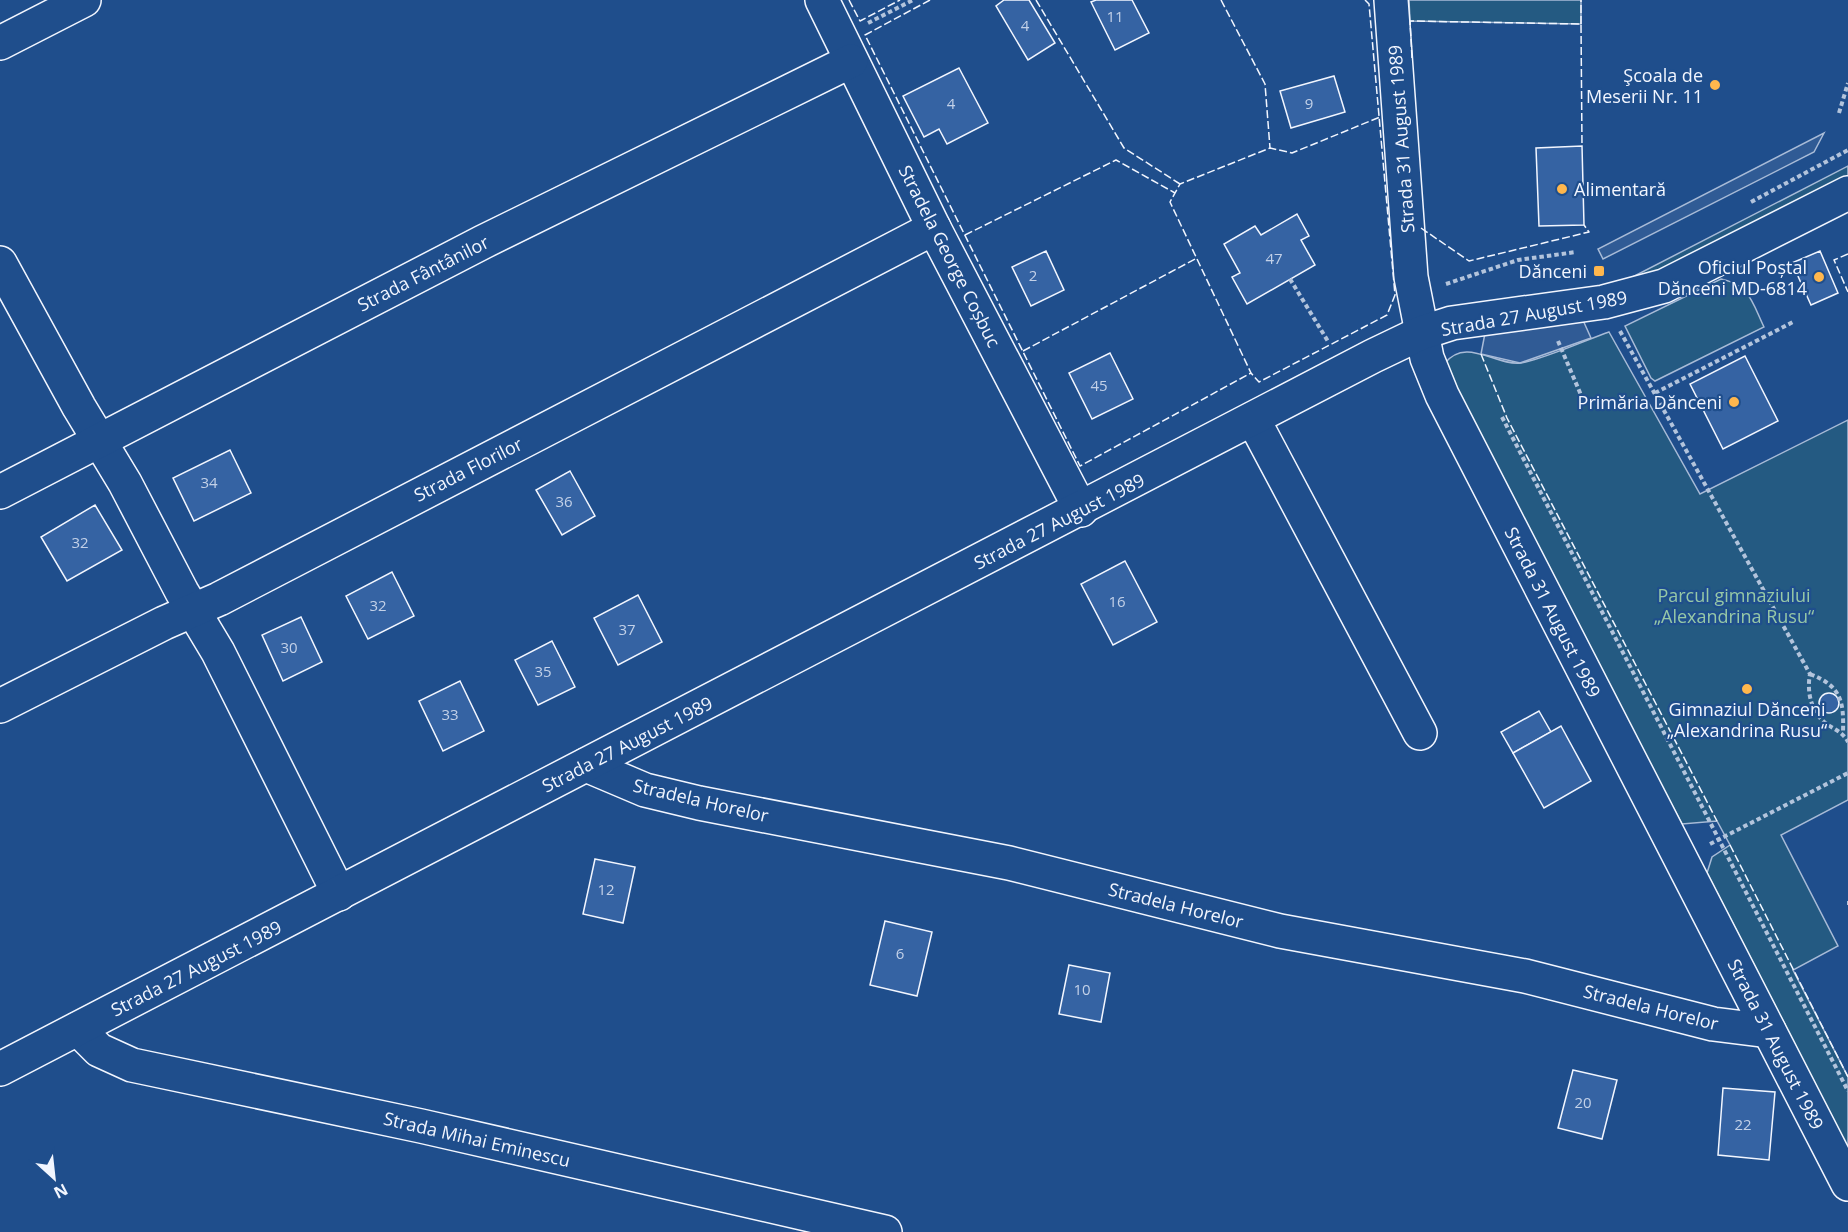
<svg xmlns="http://www.w3.org/2000/svg" width="1848" height="1232" font-family="'Open Sans',sans-serif">
<rect width="100%" height="100%" fill="#1f4e8c"/>
<g fill="#245a82" stroke="#a8bbd7" stroke-width="1.5">
<polygon points="1409,0 1581,0 1581,24 1410,21"/>
<polygon points="1848,166 1848,176 1645,280 1617,285"/>
<path d="M 1721,279 C 1750,285 1752,302 1764,327 L 1655,381 L 1651,378 L 1625,326 Z"/>
<path d="M 1609,332 L 1700,494 L 1848,420 L 1848,800 L 1781,835 L 1838,946 L 1793,970 L 1848,1077 L 1848,1148 L 1707,873 L 1712,857 L 1730,845 L 1717,821 L 1682,824 L 1569,611 L 1444,364 C 1466,336 1495,366 1521,363 C 1544,359 1586,340 1609,332 Z"/>
</g>
<g fill="#305b95" stroke="#a8bbd7" stroke-width="1.5">
<polygon points="1824,133 1814,152 1603,259 1598,249"/>
<polygon points="1582,318 1591,338 1520,363 1481,354 1486,328"/>
</g>
<g fill="#3563a3" stroke="#f2f6ff" stroke-width="1.5">
<polygon points="1004,0 1029,0 1055,43 1028,60 996,6"/>
<polygon points="1096,0 1132,0 1149,33 1115,50 1091,2"/>
<polygon points="959,68 988,123 947,144 939,129 924,137 903,96"/>
<polygon points="1334,76 1345,112 1291,128 1280,91"/>
<polygon points="1582,146 1584,225 1539,226 1536,148"/>
<polygon points="1297,214 1309,236 1301,240 1315,265 1247,304 1232,277 1240,273 1224,244 1255,226 1261,235"/>
<polygon points="1046,251 1064,290 1031,306 1012,267"/>
<polygon points="1820,251 1838,293 1811,305 1792,263"/>
<polygon points="1110,353 1133,399 1092,419 1069,373"/>
<polygon points="1745,356 1778,421 1723,449 1690,384"/>
<polygon points="230,450 251,493 194,521 173,478"/>
<polygon points="570,471 595,516 562,535 536,490"/>
<polygon points="95,505 122,550 67,581 41,537"/>
<polygon points="1125,561 1157,622 1113,645 1081,584"/>
<polygon points="392,572 414,616 368,639 346,596"/>
<polygon points="638,595 662,642 618,665 594,618"/>
<polygon points="301,617 322,662 283,681 262,635"/>
<polygon points="552,641 575,687 538,705 515,660"/>
<polygon points="460,681 484,731 443,751 419,701"/>
<circle cx="1829" cy="703" r="10"/>
<polygon points="1539,711 1551,732 1513,753 1501,732"/>
<polygon points="1561,726 1591,781 1544,808 1513,753"/>
<polygon points="595,859 635,867 623,923 583,914"/>
<polygon points="885,921 932,932 917,996 870,985"/>
<polygon points="1069,965 1110,973 1101,1022 1059,1014"/>
<polygon points="1573,1070 1617,1080 1602,1139 1558,1128"/>
<polygon points="1723,1088 1775,1092 1769,1160 1718,1155"/>
</g>
<g fill="none" stroke-linecap="round" stroke-linejoin="round">
<g stroke="#f2f6ff" stroke-width="36">
<g id="minor">
<polyline points="822,0 934,228 1081,510"/>
<polyline points="1391,0 1411,277 1427,358 1442,395 1848,1184"/>
<polyline points="0,43 84,0"/>
<polyline points="0,263 79,407 125,483 182,592 218,652 339,894"/>
<polyline points="1253,419 1420,733"/>
<polyline points="0,492 483,242 851,61"/>
<polyline points="0,706 164,623 219,599 934,228"/>
<polyline points="586,765 645,790 699,803 1009,863 1280,931 1525,976 1713,1024 1769,1031"/>
<polyline points="78,1029 99,1050 132,1065 421,1126 885,1232"/>
<polyline points="0,1069 1373,356 1421,333 1452,323 1604,302 1664,286 1848,193"/>
</g>
</g>
<g stroke="#b3c4dc" stroke-width="4" stroke-dasharray="4.5 3" stroke-linecap="butt">
<polyline points="868,23 913,0"/>
<polyline points="1839,113 1848,83"/>
<polyline points="1751,202 1848,150"/>
<polyline points="1290,279 1329,343"/>
<polyline points="1446,284 1518,260 1576,252"/>
<path d="M 1620,331 L 1810,674 C 1807,690 1810,708 1822,720 C 1831,729 1842,730 1848,742"/>
<polyline points="1558,341 1581,395"/>
<polyline points="1655,393 1795,321"/>
<polyline points="1502,417 1848,1091"/>
<path d="M 1810,674 C 1841,686 1844,701 1843,732"/>
<polyline points="1710,844 1848,773"/>
<polyline points="1847,903 1848,903"/>
</g>
<use href="#minor" stroke="#1f4e8c" stroke-width="33"/>
<g stroke="#f2f6ff" stroke-width="1.5" stroke-dasharray="8 3" stroke-linecap="butt">
<polyline points="849,0 860,21 900,0"/>
<polyline points="930,0 865,35 1080,466 1251,373"/>
<polyline points="1036,0 1124,148 1180,184"/>
<polyline points="1221,0 1265,84 1270,148"/>
<polyline points="1365,0 1369,4 1395,295 1387,315 1259,382 1251,373 1170,202 1180,184 1270,148 1292,153 1380,117"/>
<polyline points="1581,24 1581,0"/>
<polyline points="1412,58 1410,21 1581,24 1582,146"/>
<polyline points="1421,228 1469,261 1589,232 1584,225"/>
<polyline points="965,235 1116,160 1175,193"/>
<polyline points="1848,254 1834,260 1848,292"/>
<polyline points="1023,351 1197,258"/>
<polyline points="1481,354 1507,418 1717,821"/>
<polyline points="1730,845 1848,1077"/>
</g>
</g>
<g fill="#ffb74d" stroke="#1f4e8c" stroke-width="2">
<circle cx="1715" cy="85" r="6"/>
<circle cx="1562" cy="189" r="6"/>
<rect x="1593" y="265" width="12" height="12" rx="3"/>
<circle cx="1819" cy="277" r="6"/>
<circle cx="1734" cy="402" r="6"/>
<circle cx="1747" cy="689" r="6"/>
</g>
<g text-anchor="middle" dominant-baseline="central" stroke-width="4.5" stroke-linejoin="round" paint-order="stroke">
<g font-size="15" fill="#c3d1e8">
<text x="1115" y="16">11</text>
<text x="1025" y="25">4</text>
<text x="951" y="103">4</text>
<text x="1309" y="103">9</text>
<text x="1274" y="258">47</text>
<text x="1033" y="275">2</text>
<text x="1099" y="385">45</text>
<text x="209" y="482">34</text>
<text x="564" y="501">36</text>
<text x="80" y="542">32</text>
<text x="1117" y="601">16</text>
<text x="378" y="605">32</text>
<text x="627" y="629">37</text>
<text x="289" y="647">30</text>
<text x="543" y="671">35</text>
<text x="450" y="714">33</text>
<text x="606" y="889">12</text>
<text x="900" y="953">6</text>
<text x="1082" y="989">10</text>
<text x="1583" y="1102">20</text>
<text x="1743" y="1124">22</text>
</g>
<g font-size="18" fill="#f2f6ff" stroke="#1f4e8c" text-anchor="end">
<text x="1703" y="75">Şcoala de<tspan x="1703" dy="21">Meserii Nr. 11</tspan></text>
<text x="1574" y="189" text-anchor="start">Alimentară</text>
<text x="1807" y="267">Oficiul Poștal<tspan x="1807" dy="21">Dănceni MD-6814</tspan></text>
<text x="1587" y="271">Dănceni</text>
<text x="1722" y="402">Primăria Dănceni</text>
<text x="1747" y="709" text-anchor="middle">Gimnaziul Dănceni<tspan x="1747" dy="21">„Alexandrina Rusu“</tspan></text>
</g>
<g font-size="18" fill="#f2f6ff" stroke="#1f4e8c">
<text transform="translate(1401 139) rotate(-94)">Strada 31 August 1989</text>
<text transform="translate(950 256) rotate(63)">Stradela George Coșbuc</text>
<text transform="translate(423 273) rotate(-27)">Strada Fântânilor</text>
<text transform="translate(1534 313) rotate(-10)">Strada 27 August 1989</text>
<text transform="translate(468 469) rotate(-27)">Strada Florilor</text>
<text transform="translate(1059 521) rotate(-27)">Strada 27 August 1989</text>
<text transform="translate(1553 612) rotate(63)">Strada 31 August 1989</text>
<text transform="translate(627 744) rotate(-27)">Strada 27 August 1989</text>
<text transform="translate(701 800) rotate(13)">Stradela Horelor</text>
<text transform="translate(1176 905) rotate(14)">Stradela Horelor</text>
<text transform="translate(196 968) rotate(-27)">Strada 27 August 1989</text>
<text transform="translate(1651 1007) rotate(14)">Stradela Horelor</text>
<text transform="translate(1776 1044) rotate(63)">Strada 31 August 1989</text>
<text transform="translate(477 1139) rotate(13)">Strada Mihai Eminescu</text>
</g>
<g font-size="18" fill="#97c8a6" stroke="#1f4e8c">
<text x="1734" y="595">Parcul gimnaziului<tspan x="1734" dy="21">„Alexandrina Rusu“</tspan></text>
</g>
</g>
<g transform="translate(54 1178) rotate(153)" stroke="#1f4e8c" stroke-width="4.5" paint-order="stroke">
<path d="M0-4.5L10 22L0 15L-10 22Z" fill="#f2f6ff"/>
<text y="-9" font-size="16" font-weight="bold" text-anchor="middle" fill="#f2f6ff">N</text>
</g>
</svg>
